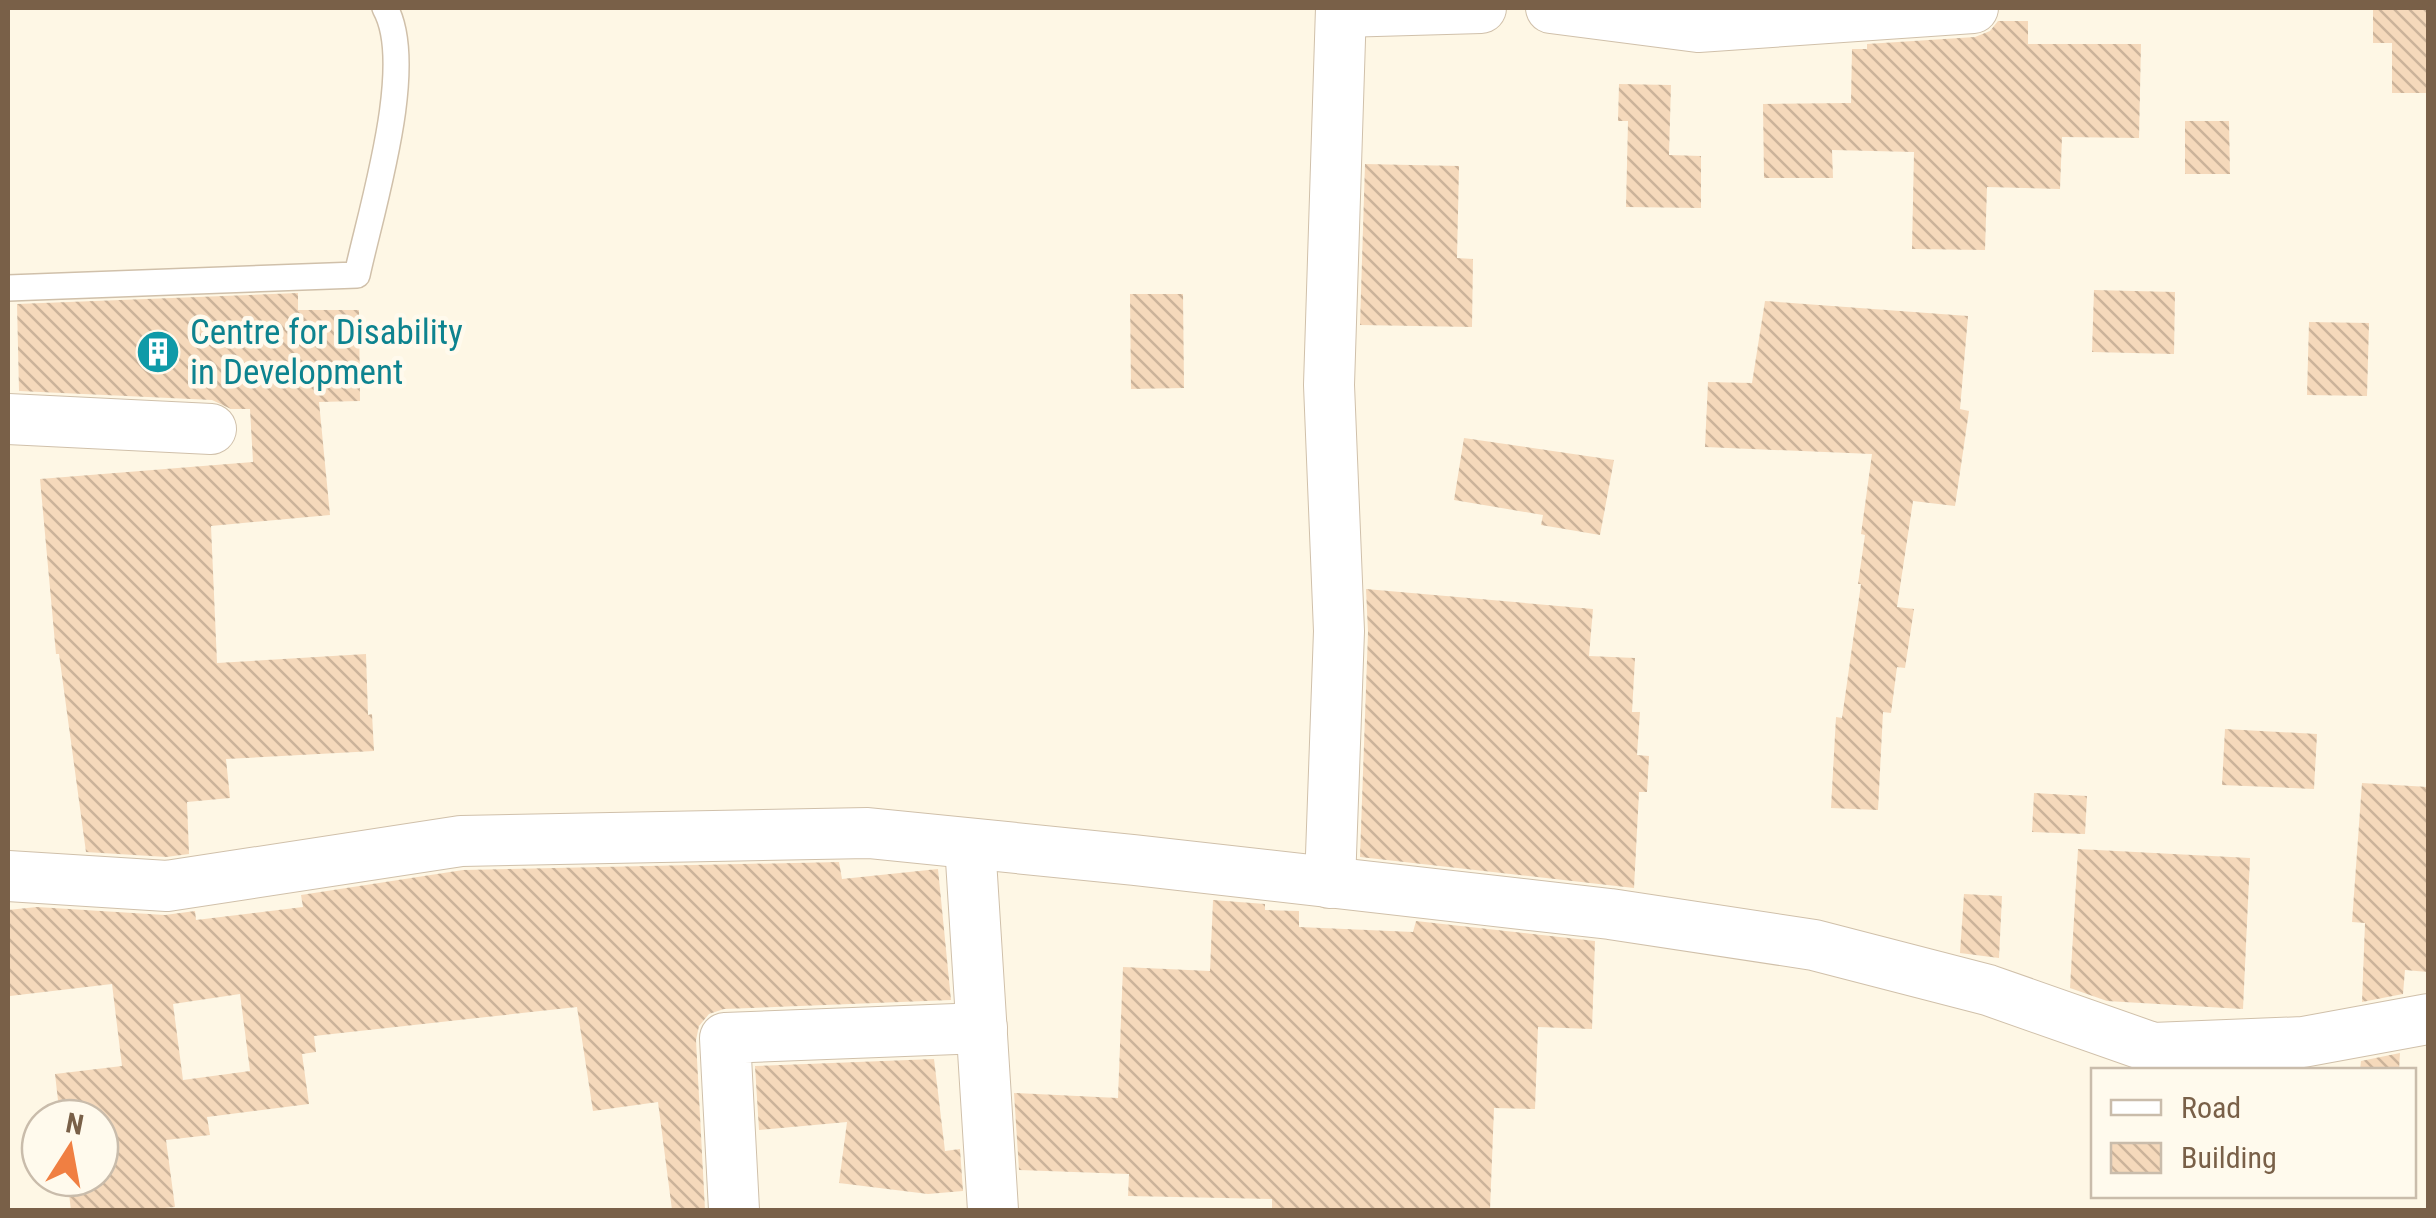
<svg xmlns="http://www.w3.org/2000/svg" width="2436" height="1218" font-family="'Roboto Condensed',sans-serif">
<defs>
<pattern id="building-back-hatch" width="6" height="6" patternUnits="userSpaceOnUse" patternTransform="scale(2.5)"><rect width="6" height="6" fill="#f5d9bb"/><path d="M-1 5l2 2M0 0l6 6M5-1l2 2" fill="none" stroke="#cbb39a"/></pattern>
</defs>
<rect width="100%" height="100%" fill="#fef7e5"/>
<g fill="url(#building-back-hatch)" fill-rule="evenodd">
<polygon points="2373,8 2428,8 2428,93 2392,93 2392,43 2373,43"/>
<polygon points="1998,21 2028,21 2028,44 2141,44 2139,138 2062,137 2060,189 1987,187 1985,250 1912,249 1914,152 1832,150 1833,178 1764,178 1763,104 1851,103 1852,49 1867,49 1867,44 1975,37 1990,31"/>
<polygon points="1619,84 1671,85 1669,155 1701,156 1701,208 1626,207 1628,121 1618,121"/>
<polygon points="2185,121 2229,121 2230,174 2185,174"/>
<polygon points="1365,164 1459,166 1457,258 1473,259 1472,327 1360,325"/>
<polygon points="2094,290 2175,292 2174,354 2092,352"/>
<polygon points="298,293 298,310 359,310 360,401 319,402 330,515 211,526 217,663 366,654 368,715 372,714 374,751 226,759 230,798 187,802 189,854 166,857 86,852 59,654 56,654 40,479 253,462 250,409 231,409 212,400 19,391 17,304"/>
<polygon points="1130,294 1183,294 1184,388 1131,389"/>
<polygon points="1765,301 1968,316 1960,409 1969,411 1955,506 1913,501 1897,607 1914,609 1905,668 1897,667 1891,713 1883,712 1878,810 1831,808 1836,717 1842,718 1861,584 1858,584 1865,535 1861,534 1872,454 1705,447 1708,382 1752,383"/>
<polygon points="2309,322 2369,323 2367,396 2307,395"/>
<polygon points="1464,438 1614,460 1600,535 1541,525 1543,515 1454,500"/>
<polygon points="1366,589 1593,609 1589,656 1635,658 1632,712 1640,712 1637,755 1649,756 1647,792 1639,792 1634,888 1360,857 1368,632"/>
<polygon points="2225,729 2317,734 2314,789 2222,785"/>
<polygon points="2362,783 2428,787 2428,972 2405,970 2403,994 2362,1002 2365,923 2352,922"/>
<polygon points="2034,793 2087,796 2085,834 2032,832"/>
<polygon points="2078,849 2250,858 2243,1009 2107,1001 2070,988"/>
<path d="M 839,862 L 842,879 L 938,869 L 951,1000 L 724,1009 L 709,1014 L 699,1026 L 696,1040 L 705,1210 L 672,1210 L 658,1102 L 593,1111 L 577,1007 L 314,1036 L 316,1052 L 302,1054 L 309,1104 L 207,1117 L 210,1135 L 166,1140 L 175,1207 L 144,1210 L 71,1210 L 67,1178 L 100,1178 L 100,1118 L 60,1118 L 55,1074 L 122,1066 L 112,984 L 10,996 L 8,910 L 37,907 L 165,915 L 195,911 L 196,920 L 303,907 L 301,895 L 463,870 ZM 240,994 L 250,1071 L 183,1080 L 173,1004 Z"/>
<polygon points="1964,894 2002,896 1999,958 1960,953"/>
<polygon points="1213,900 1265,904 1265,910 1299,911 1299,927 1413,932 1416,921 1595,941 1592,1029 1538,1027 1535,1109 1494,1108 1490,1210 1272,1210 1272,1199 1128,1196 1129,1174 1019,1170 1014,1093 1118,1098 1123,967 1210,971"/>
<polygon points="2400,1053 2399,1070 2360,1070 2361,1061"/>
<polygon points="934,1059 945,1151 960,1149 963,1191 928,1194 839,1183 847,1122 759,1130 755,1066"/>
</g>
<g fill="none" stroke-linecap="round" stroke-linejoin="round">
<g stroke="#d0c0aa" stroke-width="28">
<path id="lane" d="M 8,288 L 357,275 C 371,210 417,65 385,8"/>
</g>
<g stroke="#d0c0aa" stroke-width="52">
<g id="street">
<polyline points="1551,8 1698,27 1973,8"/>
<polyline points="1341,12 1481,8"/>
<polyline points="8,419 211,429"/>
<polyline points="970,844 993,1210"/>
<polyline points="8,876 167,886 461,841 868,833 1134,860 1610,914 1814,945 1988,990 2153,1048 2303,1042 2428,1019"/>
<polyline points="1330,883 1339,631 1329,385 1341,8"/>
<polyline points="734,1210 725,1038 982,1028"/>
</g>
</g>
<use href="#lane" stroke="#fff" stroke-width="25"/>
<use href="#street" stroke="#fff" stroke-width="50"/>
</g>
<defs>
<g id="building-disc" transform="scale(2.25)"><circle r="9.5" fill="#0f9aa8" stroke="#fffaed"/><path d="M-4-6H4V6H1V3H-1V6H-4ZM-2.5-4.3h1.7v1.8h-1.7ZM.8-4.3h1.7v1.8H.8ZM-2.5-1h1.7V.8h-1.7ZM.8-1h1.7V.8H.8Z" fill="#fff"/></g>
</defs>
<g fill-rule="evenodd">
<use href="#building-disc" x="158" y="352"/>
</g>
<g text-anchor="middle" dominant-baseline="central" stroke-width="9" stroke-linejoin="round" paint-order="stroke">
<g font-size="35" fill="#0d838f" stroke="#fffaed" text-anchor="start">
<text x="190" y="332">Centre for Disability<tspan x="190" dy="40">in Development</tspan></text>
</g>
</g>
<rect width="2436" height="1218" fill="none" stroke="#796048" stroke-width="20"/>
<rect x="2091" y="1068" width="325" height="130" fill="#fffaed" stroke="#c9bcab" stroke-width="2.5"/>
<rect x="2111" y="1100" width="50" height="15" fill="#ffffff" stroke="#c9bcab" stroke-width="2.5"/>
<text x="2181" y="1118" font-size="30" fill="#796048">Road</text>
<rect x="2111" y="1143" width="50" height="30" fill="url(#building-back-hatch)" stroke="#c9bcab" stroke-width="2.5"/>
<text x="2181" y="1168" font-size="30" fill="#796048">Building</text>
<g transform="translate(70 1148) rotate(11)"><circle r="48" fill="#fffaed" stroke="#c9bcab" stroke-width="2.5"/>
<path d="M0-8L18 38L0 25L-18 38Z" fill="#f07f42"/>
<text y="-15" font-size="28" font-weight="bold" text-anchor="middle" fill="#796048">N</text>
</g>
</svg>
